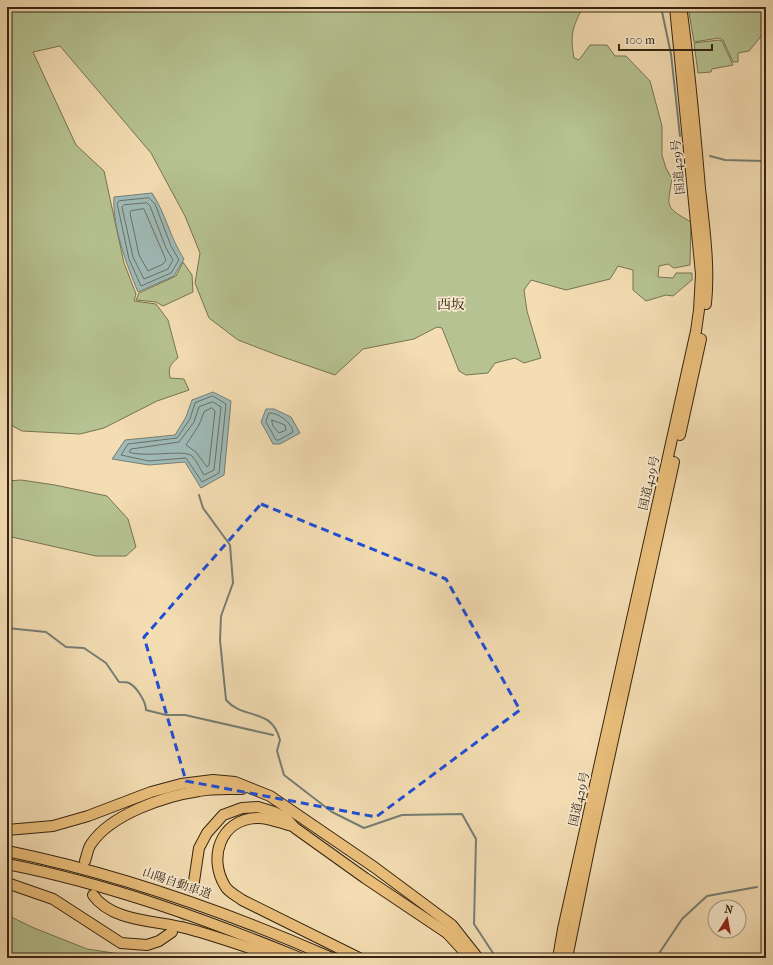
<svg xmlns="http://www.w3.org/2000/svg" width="773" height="965" font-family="'IM FELL French Canon','Noto Serif JP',serif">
<rect width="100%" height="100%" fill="#f4ddb3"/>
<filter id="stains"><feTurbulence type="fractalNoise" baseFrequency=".005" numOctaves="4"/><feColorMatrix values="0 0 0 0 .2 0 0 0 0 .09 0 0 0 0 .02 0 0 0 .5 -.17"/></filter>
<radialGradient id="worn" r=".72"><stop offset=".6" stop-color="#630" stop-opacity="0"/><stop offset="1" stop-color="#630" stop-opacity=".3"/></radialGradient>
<g fill="#b6c291" stroke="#767452">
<path d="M 7,7 L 583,7 C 572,28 570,35 574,58 L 579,60 L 590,45 L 607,45 L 615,56 L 626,56 L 650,81 L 662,126 L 662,155 L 666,168 L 672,179 C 667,208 665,207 691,222 L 690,265 L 674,268 L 668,264 L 659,266 L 658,277 L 673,278 L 676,273 L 692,273 L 692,280 L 673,296 L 666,295 L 646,301 L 633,290 L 633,270 L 618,266 L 610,279 L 566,290 L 531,280 L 524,290 L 527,311 L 541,358 L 524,363 L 515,358 L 495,363 L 488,373 L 466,375 L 459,371 L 442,328 L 437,327 L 414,339 L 363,349 L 335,375 L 277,355 L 238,340 L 209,318 L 195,283 L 200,253 L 185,216 L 151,153 L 60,46 L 33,52 L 76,145 L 104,171 L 124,263 L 136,294 L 134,301 L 156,304 L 168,320 L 178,358 C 170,364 168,368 170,378 L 184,379 L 189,390 L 157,401 L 104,428 L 80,434 L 22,431 L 7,423 Z"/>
<polygon points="688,7 766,7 766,30 749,51 738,53 738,62 733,62 723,40 719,38 694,42"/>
<polygon points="719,40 722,41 733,65 712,69 711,72 698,73 694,43"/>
<polygon points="183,262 192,275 193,292 163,306 156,302 136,300 139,293 176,276"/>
<polygon points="21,480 55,485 107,496 128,519 136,547 126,556 96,556 7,536 7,481"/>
<polygon points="7,915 34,928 87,949 147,958 7,958"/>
</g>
<g fill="#9fbab7" stroke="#757e75">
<path d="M 152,193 C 166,214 170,238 184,259 L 174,276 L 138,292 C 127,266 112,226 114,197 Z"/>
<polygon points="213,392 231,401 224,475 201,488 185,462 149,465 112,459 125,440 175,435 186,417 192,400"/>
<polygon points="266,409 274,409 291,417 300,433 280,444 273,444 261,422"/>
</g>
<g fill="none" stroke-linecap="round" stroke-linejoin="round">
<g stroke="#6a7064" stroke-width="1">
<polygon points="149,198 155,204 171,246 179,260 171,273 141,286 129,259 117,203 119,201"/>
<polygon points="147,203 150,206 166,248 173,260 168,269 144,279 133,257 122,207 124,205"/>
<polygon points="144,209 166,260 163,264 148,271 139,255 130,213 131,211"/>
<polygon points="213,396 226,404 219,473 202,482 186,458 149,461 121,455 128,444 177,438 190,419 195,403"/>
<path d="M 213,402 L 221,407 L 214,470 L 204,475 C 200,469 197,461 192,456 C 185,449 144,458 129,452 L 131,449 L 179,442 L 194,422 L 199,407 Z"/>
<polygon points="212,408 215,411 209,465 207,467 196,452 186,445 199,425 204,412"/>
<path d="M 269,413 C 278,412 292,423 293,432 L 279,440 L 276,440 L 266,422 Z"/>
<polygon points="272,420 285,425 286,430 279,433 273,426"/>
</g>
<g stroke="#757e75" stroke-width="2">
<polyline points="661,7 671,54 680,136"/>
<polyline points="710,156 725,160 766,161"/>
<path d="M 199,495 L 203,508 L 230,545 L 233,583 L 221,616 L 220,640 L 226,700 C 244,721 271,706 280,740 L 277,751 L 284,775 L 332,812 L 364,828 L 402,815 L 462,814 L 476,839 L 474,924 L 493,953 L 494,958"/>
<path d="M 7,628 L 46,632 L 66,647 L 84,648 L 106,663 L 119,682 C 122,682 126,682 129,683 C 137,687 146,702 146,710 L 166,715 L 185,715 L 273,735"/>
<polyline points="766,822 763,879 766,901"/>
<polyline points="656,958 682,919 707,896 757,887"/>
</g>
<polyline stroke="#ceb893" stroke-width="10" stroke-dasharray="10 5" stroke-linecap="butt" points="172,932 186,911 193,888"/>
<g stroke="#352512" stroke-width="12">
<g id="highway">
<path d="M 682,13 C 690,71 695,130 700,188 C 704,227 710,265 706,304"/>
<polyline points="680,435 701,339"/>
<path d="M 292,826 C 281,823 267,817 256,818 C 220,820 208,858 225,886 C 228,892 237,896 242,900 L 359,958"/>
<polyline points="7,830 53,826 88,816 151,792 181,784 213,780 235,782 270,796 374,867 452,925 478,958"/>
<path d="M 7,851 C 120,874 227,912 332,958"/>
<path d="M 85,861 C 87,855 88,848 91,844 C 111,814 165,796 199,791 C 213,788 228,789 242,789"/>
<path d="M 7,864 C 109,884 205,919 300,958"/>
<polyline points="7,883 53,899 121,943 147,945 159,941 172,932"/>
<polyline points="193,888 199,848 207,833 223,815 242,808 258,807 274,812 285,817 295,828 365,878 447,933 470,958"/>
<path d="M 93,895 C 113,923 158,920 189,929 C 219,937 249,948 279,958"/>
<polyline points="558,958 563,929 696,331 699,310 701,274 675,7"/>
<polyline points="567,958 591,840 674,462"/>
</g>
</g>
<use href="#highway" stroke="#eabe7a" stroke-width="10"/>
</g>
<path fill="none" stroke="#1d4ed8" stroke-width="3" stroke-dasharray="8 5" stroke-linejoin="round" d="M 261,504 L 446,579 L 520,710 L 376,817 L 186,781 L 144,637 Z"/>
<g text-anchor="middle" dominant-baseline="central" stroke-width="3.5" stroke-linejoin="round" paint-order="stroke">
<g font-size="12" fill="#352512" stroke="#f8e9ce">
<text transform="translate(678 167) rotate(-95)">国道429号</text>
<text transform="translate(649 483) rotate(-77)">国道429号</text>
<text transform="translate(579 799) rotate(-77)">国道429号</text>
<text transform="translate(177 883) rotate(19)">山陽自動車道</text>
</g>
<g font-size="14" fill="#352512" stroke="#f8e9ce">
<text x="451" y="304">西坂</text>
</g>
</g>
<rect width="773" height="965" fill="none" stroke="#f4ddb3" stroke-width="24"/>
<rect x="8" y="8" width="757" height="949" fill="none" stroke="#352512" stroke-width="2"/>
<rect x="12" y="12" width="749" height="941" fill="none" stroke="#352512"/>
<g transform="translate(727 919) rotate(11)"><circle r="19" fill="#f8e9ce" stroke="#aa9b83"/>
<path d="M0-3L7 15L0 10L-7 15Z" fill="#8f2418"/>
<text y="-6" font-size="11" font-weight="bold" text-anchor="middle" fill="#352512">N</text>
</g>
<path d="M619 44v6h93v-6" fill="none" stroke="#352512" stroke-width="2"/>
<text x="625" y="44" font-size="12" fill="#352512" stroke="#f8e9ce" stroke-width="3" paint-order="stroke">100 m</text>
<rect width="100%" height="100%" filter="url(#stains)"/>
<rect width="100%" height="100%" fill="url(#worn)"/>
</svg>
